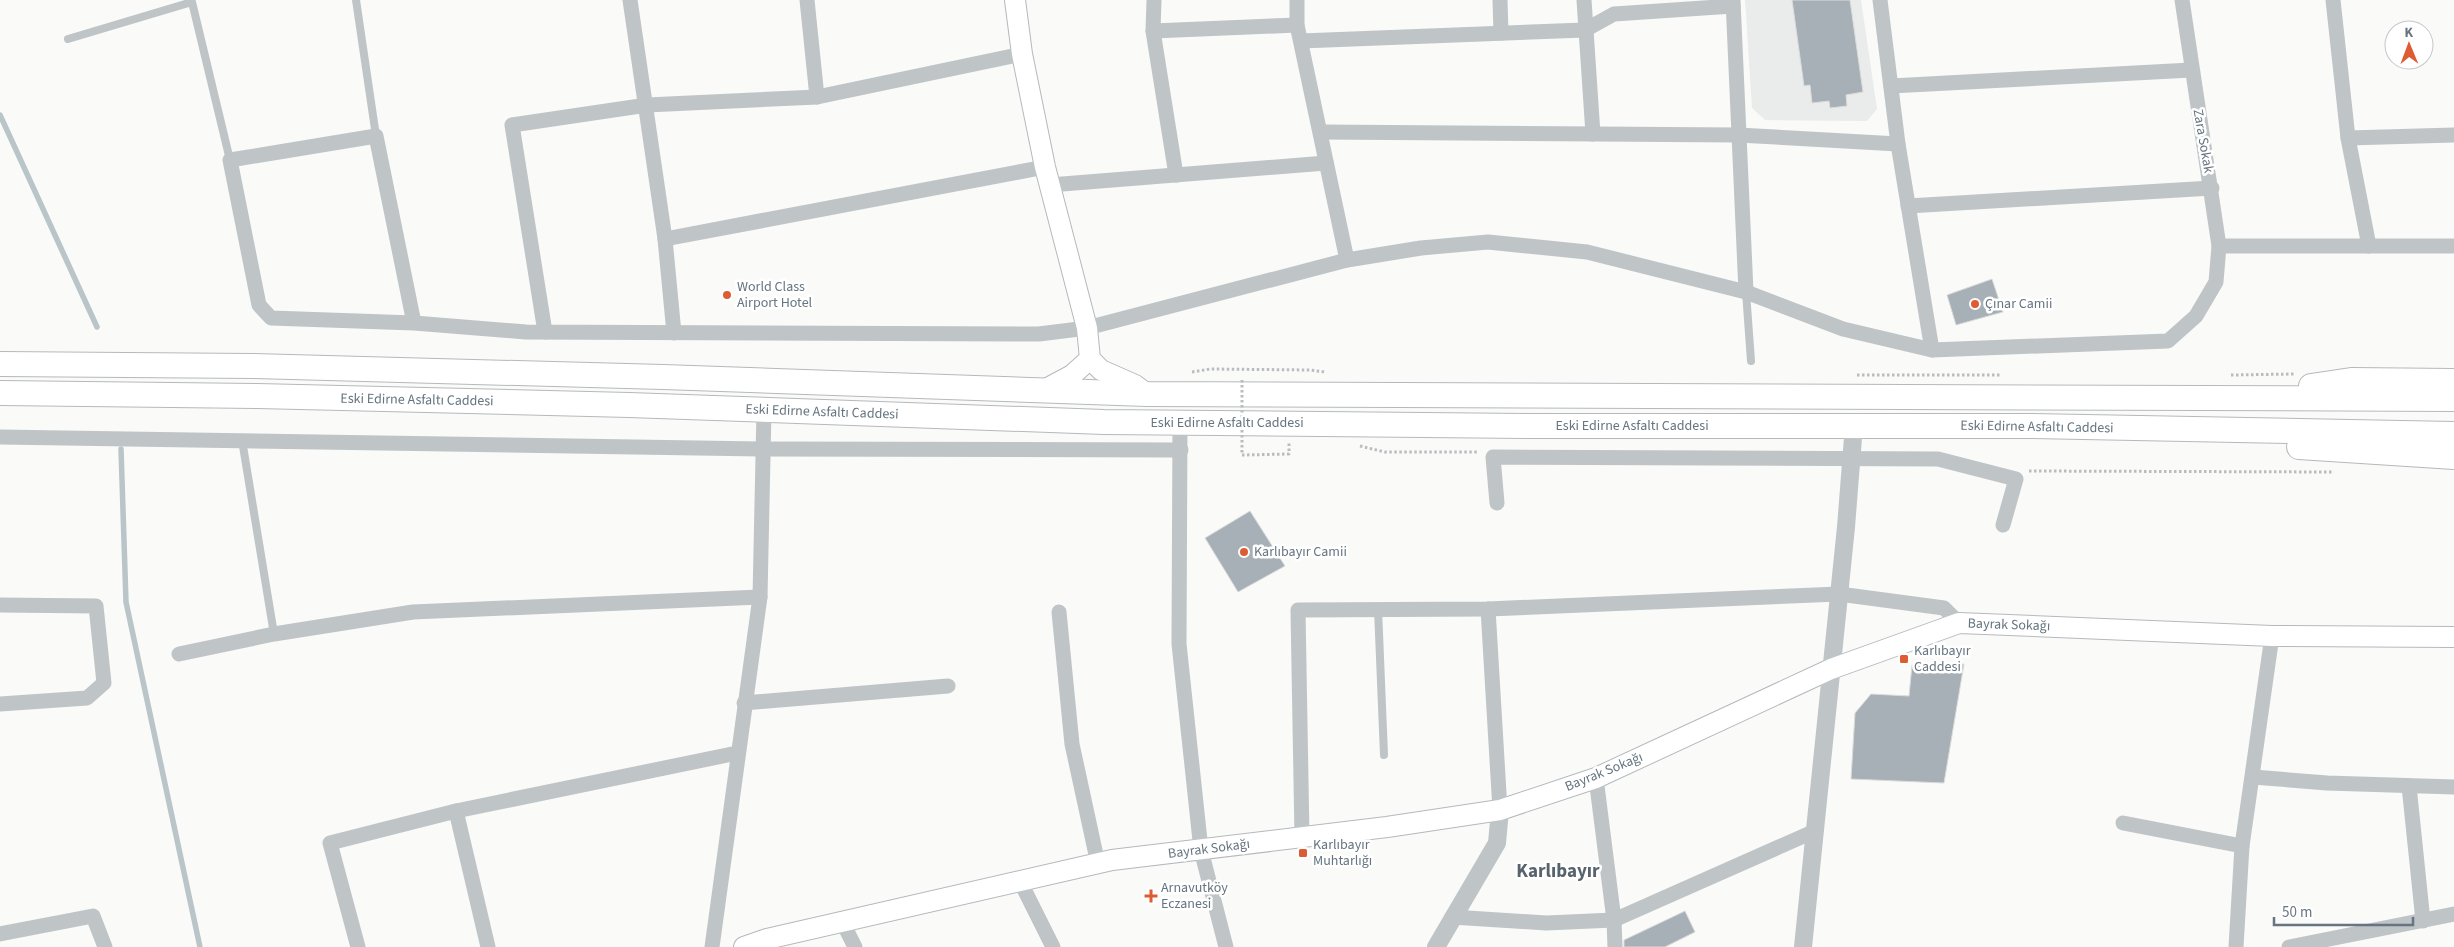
<svg xmlns="http://www.w3.org/2000/svg" width="2454" height="947" font-family="'Source Sans 3',sans-serif">
<rect width="100%" height="100%" fill="#fafaf8"/>
<polygon fill="#eaebeb" points="1745,0 1861,0 1877,109 1867,121 1765,120 1752,108"/>
<g fill="none" stroke-linecap="round" stroke-linejoin="round">
<g stroke="#b9c5c9" stroke-width="5.5">
<polyline points="0,115 97,327"/>
<polyline points="121,449 126,602 200,947"/>
</g>
</g>
<g fill="#a8b0b7" stroke="#dbdbda">
<polygon points="1792,0 1850,0 1863,92 1846,95 1847,106 1830,108 1829,101 1812,103 1810,85 1804,86"/>
<polygon points="1992,279 2003,312 1956,325 1947,295"/>
<polygon points="1250,511 1285,566 1238,592 1205,538"/>
<polygon points="1964,664 1944,783 1851,779 1855,713 1871,694 1909,696 1912,665"/>
<polygon points="1685,911 1695,932 1665,947 1624,947 1624,940"/>
</g>
<g fill="none" stroke-linecap="round" stroke-linejoin="round">
<g stroke="#b4b9be" stroke-width="22">
<g id="secondary">
<polyline points="1015,0 1022,54 1045,167 1087,328 1090,359 1101,370 1135,385 1147,394"/>
<polyline points="1044,390 1072,375 1090,359"/>
<polyline points="744,947 767,939 1112,860 1387,827 1500,810 1596,778 1831,669 1959,623 2272,636 2454,637"/>
</g>
</g>
<g stroke="#b5b9bc" stroke-width="26">
<g id="trunk">
<polyline points="0,364 253,366 663,377 1147,394 2454,399"/>
<polyline points="2311,386 2351,380 2454,381"/>
<polyline points="0,393 257,396 629,405 1104,422 1529,426 2029,426 2454,434"/>
<polyline points="2299,447 2454,457"/>
</g>
</g>
<g stroke="#babdc0" stroke-width="3" stroke-dasharray="2.5 2.5" stroke-linecap="butt">
<polyline points="1192,372 1210,369 1310,370 1325,372"/>
<polyline points="1857,375 2001,375"/>
<polyline points="2231,375 2294,374"/>
<polyline points="1360,446 1385,452 1478,452"/>
<polyline points="1242,455 1289,454 1289,443"/>
<polyline points="2029,471 2333,472"/>
</g>
<g stroke="#bfc4c7" stroke-width="8">
<polyline points="356,0 376,136"/>
<polyline points="68,39 192,2 230,160"/>
<polyline points="1746,292 1751,361"/>
<polyline points="242,440 274,634"/>
<polyline points="1378,609 1384,755"/>
</g>
<g stroke="#bfc4c7" stroke-width="15">
<polyline points="630,0 665,239 674,333"/>
<polyline points="807,0 817,97"/>
<polyline points="1154,0 1153,31 1176,175"/>
<polyline points="1297,0 1297,25 1347,260"/>
<polyline points="1500,0 1501,33"/>
<polyline points="1584,0 1593,134"/>
<polyline points="1733,0 1746,292"/>
<polyline points="1880,0 1898,144 1932,350"/>
<polyline points="2333,0 2348,138 2369,246"/>
<polyline points="1153,31 1297,25"/>
<polyline points="1301,41 1585,30 1614,14 1733,6"/>
<polyline points="1891,86 2191,70"/>
<polyline points="1321,132 1738,135 1898,144"/>
<polyline points="2348,138 2454,135"/>
<polyline points="1050,185 1326,163"/>
<polyline points="1908,206 2212,188"/>
<polyline points="665,239 1045,167"/>
<polyline points="2219,246 2454,246"/>
<polyline points="414,323 376,136 230,160 259,305 271,318 414,323 526,332 1039,334 1087,328 1347,260 1421,248 1488,242 1587,252 1746,292 1843,329 1932,350 2168,341 2196,316 2216,282 2219,246 2182,0"/>
<polyline points="545,332 512,125 647,105 817,97 1022,54"/>
<polyline points="1180,423 1179,644 1201,850 1226,947"/>
<polyline points="0,437 761,449 1181,450"/>
<polyline points="1497,503 1493,457 1938,459 2016,479 2003,525"/>
<polyline points="0,605 96,606 104,683 87,698 0,704"/>
<polyline points="1488,609 1500,810"/>
<polyline points="1059,612 1072,744 1098,864"/>
<polyline points="179,654 274,634 413,612 760,597"/>
<polyline points="744,703 948,686"/>
<polyline points="2253,777 2327,783 2454,787"/>
<polyline points="1596,778 1614,920 1615,947"/>
<polyline points="2409,786 2423,921"/>
<polyline points="456,811 488,947"/>
<polyline points="2123,823 2242,846"/>
<polyline points="1302,837 1298,610 1488,609 1839,594 1944,608 1959,623"/>
<polyline points="1020,881 1053,947"/>
<polyline points="1452,917 1546,923 1614,920 1815,831"/>
<polyline points="842,921 855,947"/>
<polyline points="0,934 93,916 105,947"/>
<polyline points="358,947 330,843 456,811 737,753"/>
<polyline points="712,947 760,597 764,410"/>
<polyline points="2236,947 2242,846 2272,636"/>
<polyline points="2289,947 2454,914"/>
</g>
<g stroke="#bfc4c7" stroke-width="18">
<polyline points="1436,947 1497,843 1500,810"/>
<polyline points="1803,947 1846,527 1854,425"/>
</g>
<use href="#secondary" stroke="#fff" stroke-width="20"/>
<use href="#trunk" stroke="#fff" stroke-width="24"/>
<polyline stroke="#babdc0" stroke-width="3" stroke-dasharray="2.5 2.5" stroke-linecap="butt" points="1242,380 1242,455"/>
</g>
<g fill="#dd5c34" stroke="#fff" stroke-width="2">
<circle cx="727" cy="295" r="5"/>
<circle cx="1975" cy="304" r="5"/>
<circle cx="1244" cy="552" r="5"/>
<rect x="1899" y="654" width="10" height="10" rx="2.5"/>
<rect x="1298" y="848" width="10" height="10" rx="2.5"/>
<path d="M1148.5 888.5h5v5h5v5h-5v5h-5v-5h-5v-5h5z"/>
</g>
<g text-anchor="middle" dominant-baseline="central" stroke-width="5" stroke-linejoin="round" paint-order="stroke">
<g font-size="14" fill="#667581" stroke="#fff">
<text transform="translate(2203 141) rotate(80)">Zara Sokak</text>
<text transform="translate(417 400) rotate(1)">Eski Edirne Asfaltı Caddesi</text>
<text transform="translate(822 412) rotate(2)">Eski Edirne Asfaltı Caddesi</text>
<text x="1227" y="423">Eski Edirne Asfaltı Caddesi</text>
<text x="1632" y="426">Eski Edirne Asfaltı Caddesi</text>
<text transform="translate(2037 427) rotate(1)">Eski Edirne Asfaltı Caddesi</text>
<text transform="translate(2009 625) rotate(2)">Bayrak Sokağı</text>
<text transform="translate(1604 772) rotate(-22)">Bayrak Sokağı</text>
<text transform="translate(1209 849) rotate(-7)">Bayrak Sokağı</text>
</g>
<g font-size="14" fill="#667581" stroke="#fff" text-anchor="start">
<text x="737" y="287">World Class<tspan x="737" dy="16">Airport Hotel</tspan></text>
<text x="1985" y="304">Çınar Camii</text>
<text x="1254" y="552">Karlıbayır Camii</text>
<text x="1914" y="651">Karlıbayır<tspan x="1914" dy="16">Caddesi</tspan></text>
<text x="1313" y="845">Karlıbayır<tspan x="1313" dy="16">Muhtarlığı</tspan></text>
<text x="1161" y="888">Arnavutköy<tspan x="1161" dy="16">Eczanesi</tspan></text>
</g>
<g font-size="19" font-weight="bold" fill="#57636d" stroke="#fff">
<text x="1558" y="871">Karlıbayır</text>
</g>
</g>
<g transform="translate(2409 45) rotate(359)"><circle r="24" fill="#ffffff" stroke="#c2c8cd"/>
<path d="M0-4L9 19L0 12L-9 19Z" fill="#dd5c34"/>
<text y="-8" font-size="14" font-weight="bold" text-anchor="middle" fill="#667581">K</text>
</g>
<path d="M2274 917v8h139v-8" fill="none" stroke="#667581" stroke-width="2.5"/>
<text x="2282" y="917" font-size="15" fill="#667581" stroke="#ffffff" stroke-width="4" paint-order="stroke">50 m</text>
</svg>
